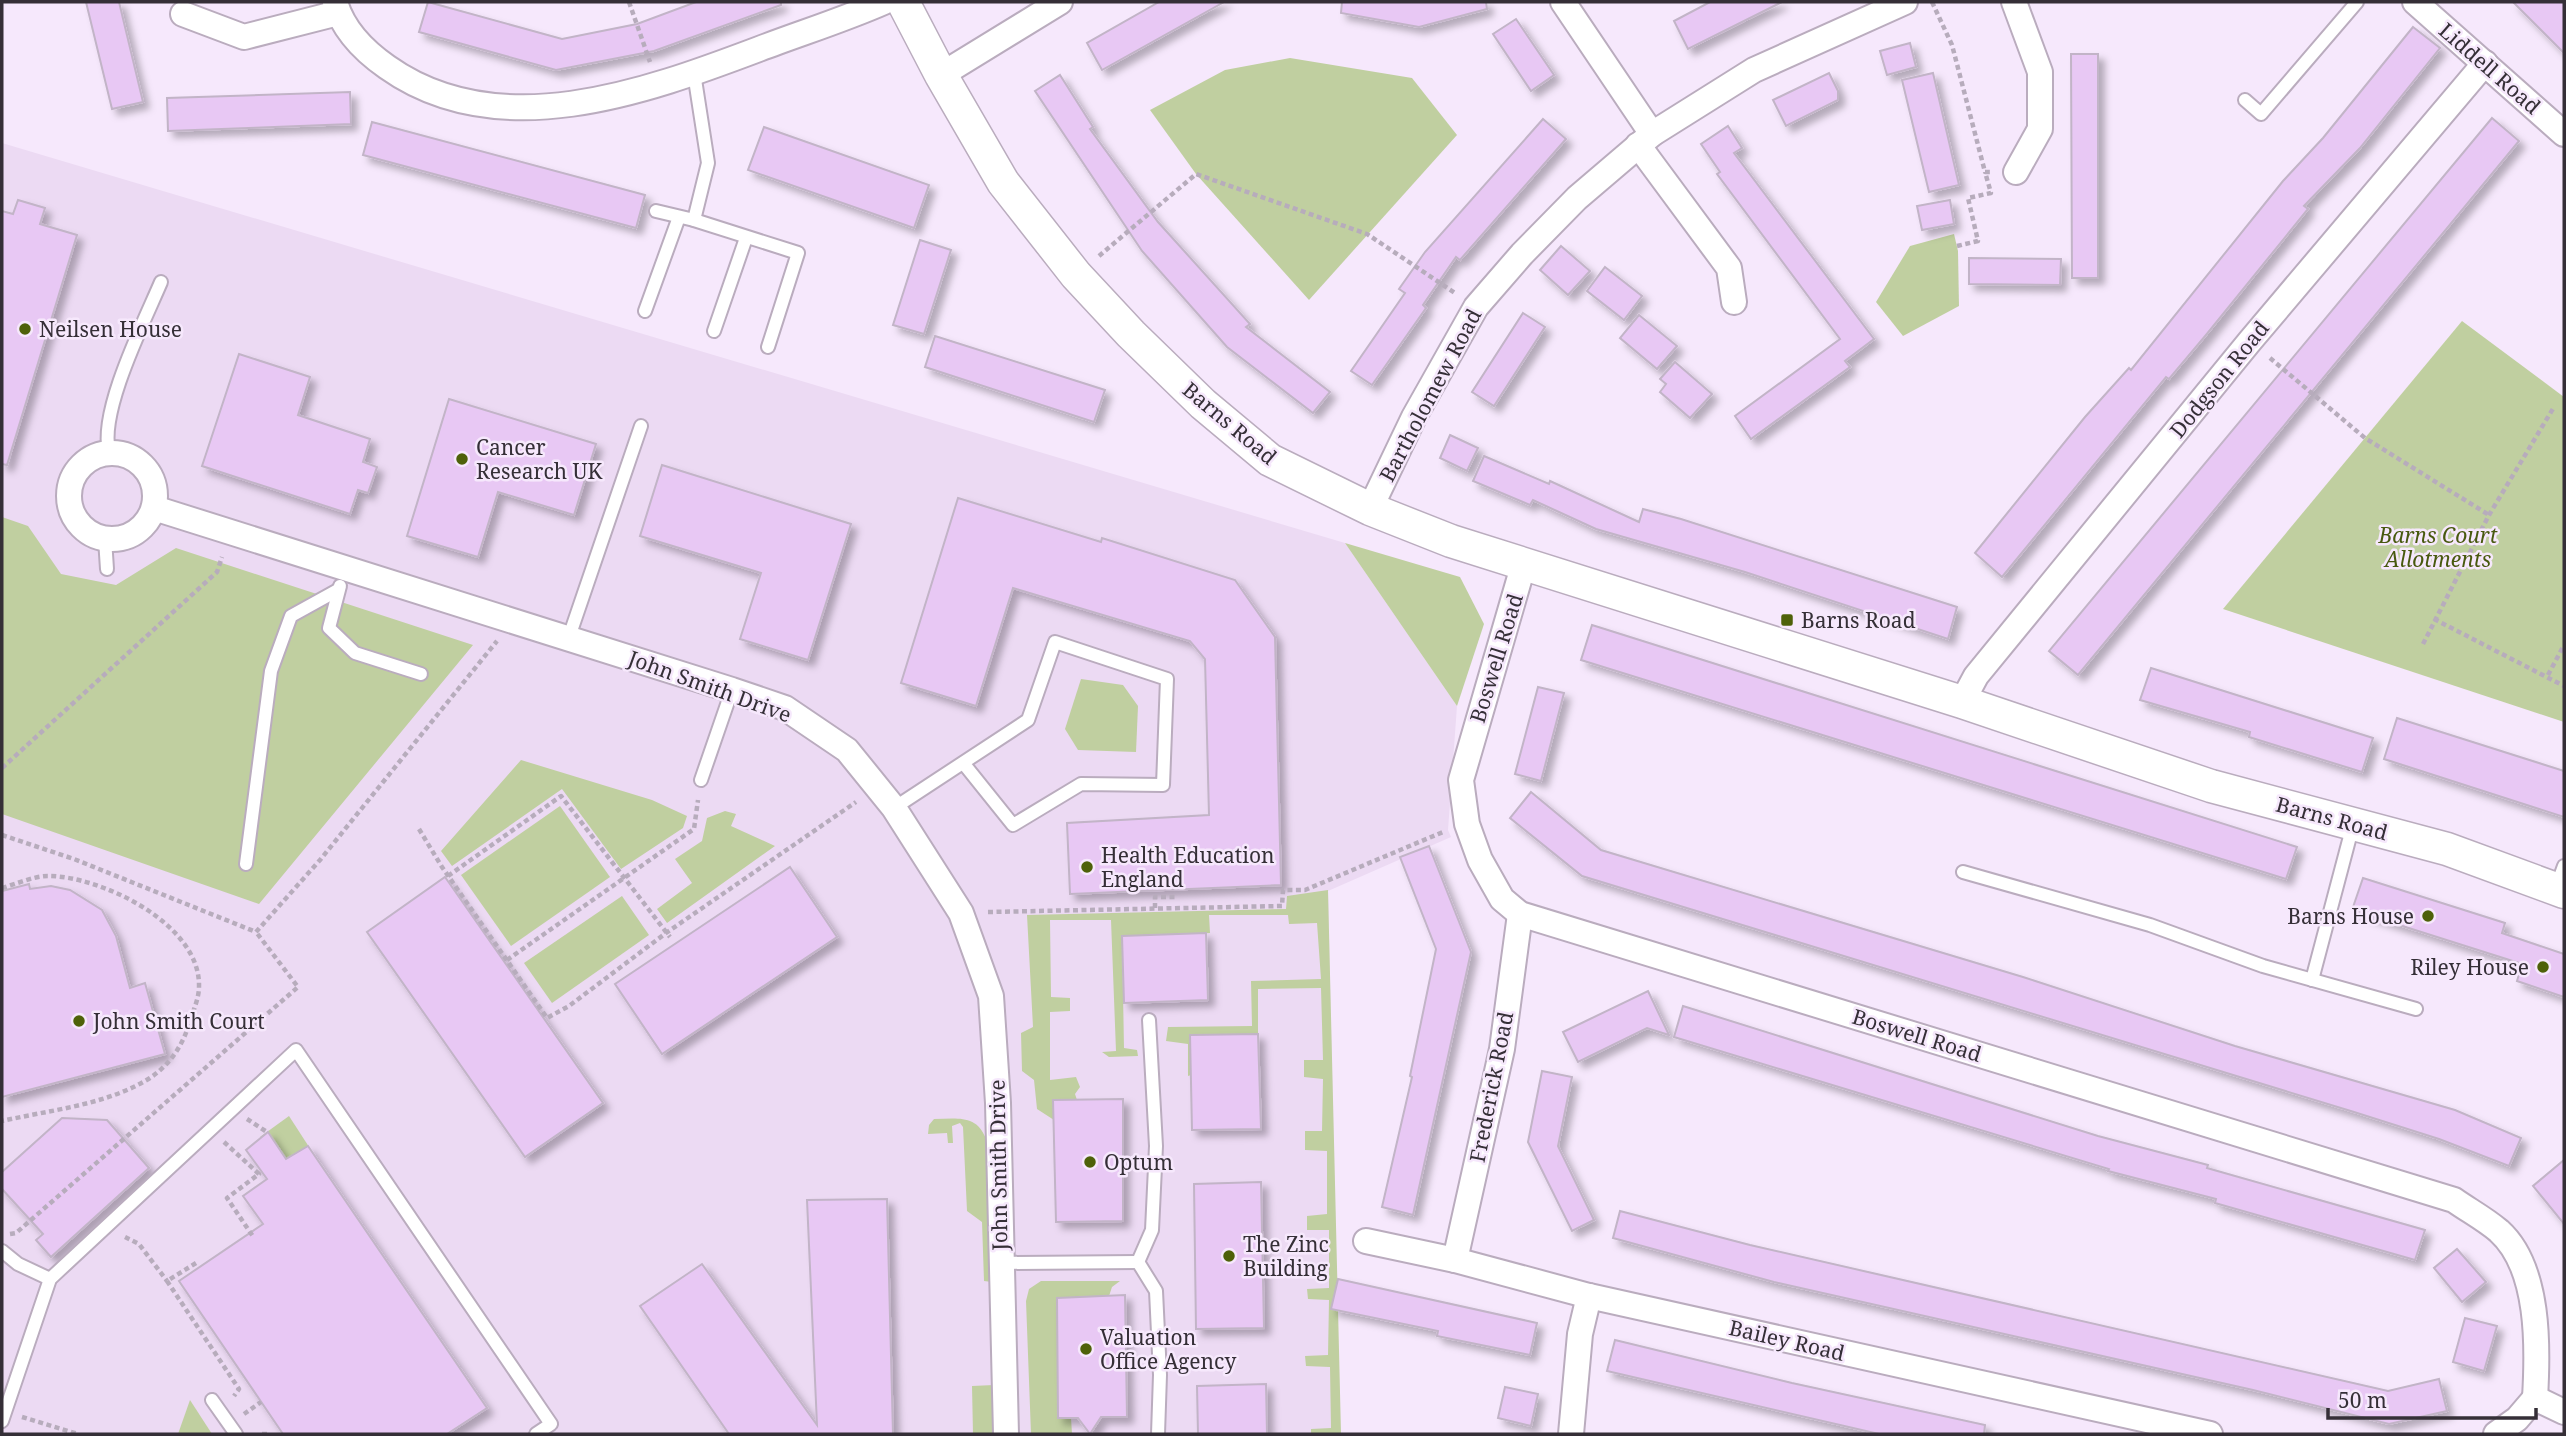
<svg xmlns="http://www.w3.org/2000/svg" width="2566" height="1436" font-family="'Noto Serif',serif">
<defs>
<filter id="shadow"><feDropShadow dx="6" dy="6" stdDeviation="3.5" flood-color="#0004"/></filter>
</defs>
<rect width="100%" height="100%" fill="#f6e8fc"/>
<polygon fill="#ecdaf3" points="2,143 1345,543 1457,706 1448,830 1451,837 1328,891 1340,1434 2,1434"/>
<g fill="#c0cfa0">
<polygon points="1290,58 1412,78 1457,135 1309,300 1196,174 1150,110 1225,70"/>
<polygon points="1954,234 1958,251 1959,306 1903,336 1876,302 1910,246"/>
<polygon points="2462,321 2564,397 2564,722 2223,609"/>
<polygon points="2,517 28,526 61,574 116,585 176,548 473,645 259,904 2,814"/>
<polygon points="1345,543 1460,577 1484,624 1457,706"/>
<polygon points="1081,679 1123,685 1138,706 1136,752 1078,750 1065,729"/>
<polygon points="521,760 652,800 687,816 683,828 621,869 562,789 452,866 441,851"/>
<polygon points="560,806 610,877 511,946 461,875"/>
<polygon points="725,811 736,814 731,826 775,846 667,923 657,909 692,883 675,859 702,841 707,818"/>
<polygon points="1328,890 1341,1434 1311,1434 1311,1429 1331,1428 1330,1367 1306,1366 1305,1356 1328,1355 1329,1300 1308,1299 1307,1289 1329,1288 1329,1230 1307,1230 1307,1216 1327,1214 1327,1151 1305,1150 1305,1131 1322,1131 1323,1079 1304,1077 1304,1060 1323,1060 1321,988 1258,989 1258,1034 1190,1035 1191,1075 1188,1076 1188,1044 1166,1041 1168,1027 1252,1026 1251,981 1321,979 1317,923 1289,924 1288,915 1209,915 1210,933 1122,936 1124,1048 1137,1050 1138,1056 1109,1057 1102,1052 1116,1051 1111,920 1050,920 1051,997 1070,998 1070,1011 1050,1012 1050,1080 1076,1077 1080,1087 1075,1094 1077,1100 1054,1120 1037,1109 1034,1080 1022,1071 1021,1033 1033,1027 1027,915 1286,909 1287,896"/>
<polygon points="622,896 649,935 552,1003 524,963"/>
<polygon points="289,1116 311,1150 281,1170 260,1137"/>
<path d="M 934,1119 C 956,1119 977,1114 986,1139 L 992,1282 L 984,1281 L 982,1222 L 967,1211 L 963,1127 L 960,1123 L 952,1126 L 953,1143 L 948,1143 L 947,1133 L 928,1134 L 929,1125 Z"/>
<polygon points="1041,1281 1120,1281 1112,1287 1109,1296 1057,1298 1058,1418 1071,1418 1072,1434 1031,1434 1026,1301 1029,1289"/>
<polygon points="994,1385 994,1434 973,1434 972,1386"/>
<polygon points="190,1400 212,1434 178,1434"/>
</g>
<g fill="#e8c8f4" stroke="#c2b4c7" stroke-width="2" filter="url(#shadow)">
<polygon points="86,2 119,2 143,102 112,109"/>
<polygon points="428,2 562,39 637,24 696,2 781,2 781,5 654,51 556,70 419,32"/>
<polygon points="1159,2 1224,2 1102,70 1087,43"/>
<polygon points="1342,2 1486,2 1487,9 1419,27 1341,13"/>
<polygon points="1710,2 1782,2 1688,49 1674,21"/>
<polygon points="2513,2 2564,2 2564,53"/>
<polygon points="1516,19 1554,75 1531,91 1493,34"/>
<polygon points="2413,27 2440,48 2360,148 2304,206 2308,209 2206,335 2169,379 2166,377 2002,577 1975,553 2085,417 2129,368 2131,370 2283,181 2323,138"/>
<polygon points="1910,43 1916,67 1887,75 1880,51"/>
<polygon points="2071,54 2098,54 2098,278 2072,278"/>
<polygon points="1829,73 1838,91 1838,100 1786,126 1773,100"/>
<polygon points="1933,73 1959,185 1929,192 1902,80"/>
<polygon points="1060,75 1093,127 1090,129 1158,222 1250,324 1246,327 1330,392 1313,413 1227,347 1142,251 1035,91"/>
<polygon points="350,92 351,124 168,131 167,98"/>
<polygon points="2492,118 2519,141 2078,675 2049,651"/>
<polygon points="1543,119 1566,139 1460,260 1456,257 1423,305 1426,308 1372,385 1351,371 1405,293 1399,289 1425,252"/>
<polygon points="372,122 645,195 636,228 363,155"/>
<polygon points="1728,126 1742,148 1734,153 1874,339 1845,361 1850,367 1751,439 1735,416 1840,339 1717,174 1720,172 1701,144"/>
<polygon points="764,127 929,185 914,228 748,170"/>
<polygon points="18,200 45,208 40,224 77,235 7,465 2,464 2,211 13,214"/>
<polygon points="1950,200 1954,224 1922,230 1917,206"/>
<polygon points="920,240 951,250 924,334 893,325"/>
<polygon points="1561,246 1590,271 1568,295 1540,270"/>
<polygon points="1969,258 2061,259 2060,285 1969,284"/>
<polygon points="1605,267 1642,296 1624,320 1587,291"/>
<polygon points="1523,313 1545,327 1494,406 1472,392"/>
<polygon points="1639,315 1677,346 1657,369 1620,338"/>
<polygon points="935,336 1105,390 1094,422 925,367"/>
<polygon points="239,354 310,377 298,415 370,439 363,462 377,467 368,493 358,490 350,514 202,466"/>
<polygon points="1675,362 1712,394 1690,418 1660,392 1666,384 1660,379"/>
<polygon points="449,399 596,444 574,515 498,492 478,557 407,536"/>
<polygon points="1450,435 1478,448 1467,471 1440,458"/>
<polygon points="1484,456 1549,484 1550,481 1639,522 1643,509 1681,519 1957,607 1948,639 1745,572 1596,529 1533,500 1530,505 1473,481"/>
<polygon points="662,465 851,524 808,660 740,639 761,573 640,536"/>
<polygon points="958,498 1101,542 1102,538 1235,580 1275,637 1281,885 1070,894 1067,823 1209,815 1205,659 1190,641 1013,588 976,706 901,683"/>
<polygon points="1592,625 2297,847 2286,879 1581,660"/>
<polygon points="2151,668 2373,738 2362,772 2249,737 2250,732 2140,700"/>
<polygon points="1538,687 1564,693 1541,781 1515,774"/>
<polygon points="2397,718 2564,771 2564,817 2384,759"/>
<polygon points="1531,792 1601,850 2023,977 2235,1046 2455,1110 2521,1138 2509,1166 2439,1139 2354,1112 1582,876 1510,818"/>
<polygon points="1429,846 1471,952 1413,1215 1382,1207 1412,1077 1410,1076 1436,949 1400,857"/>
<polygon points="790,867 837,937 662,1054 615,984"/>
<polygon points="445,877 603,1103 525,1157 367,932"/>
<polygon points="2363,878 2505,923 2502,933 2564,954 2564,997 2517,981 2522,964 2352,910"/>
<polygon points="29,884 30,889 51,886 70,890 102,910 116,936 130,988 145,983 165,1054 2,1097 2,891"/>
<polygon points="1206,933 1208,1000 1124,1003 1122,936"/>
<polygon points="1648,991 1669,1035 1647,1028 1578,1062 1563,1032"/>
<polygon points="1683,1006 2098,1136 2208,1165 2207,1168 2425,1230 2415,1260 2215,1203 2216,1199 2108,1171 2109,1169 1674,1037"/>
<polygon points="1258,1034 1261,1129 1192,1130 1190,1035"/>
<polygon points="1542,1071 1572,1077 1558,1146 1594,1220 1572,1231 1528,1142"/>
<polygon points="1123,1099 1123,1221 1056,1222 1053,1100"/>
<polygon points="62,1118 107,1120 149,1168 51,1257 36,1240 43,1234 2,1189 2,1172"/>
<polygon points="268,1132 286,1159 308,1146 487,1408 447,1434 283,1434 179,1281 263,1224 243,1196 267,1179 246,1150"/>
<polygon points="2564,1160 2564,1224 2533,1186"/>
<polygon points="1261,1182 1264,1328 1196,1329 1194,1184"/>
<polygon points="887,1199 893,1434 729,1434 640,1306 702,1264 817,1425 807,1200"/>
<polygon points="1620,1211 1750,1245 2388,1391 2439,1379 2447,1411 2389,1424 2253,1390 1774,1282 1613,1238"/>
<polygon points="2457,1249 2486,1282 2462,1302 2434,1268"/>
<polygon points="1338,1279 1537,1323 1530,1355 1437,1336 1438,1331 1331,1309"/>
<polygon points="1125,1295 1127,1417 1101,1417 1090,1434 1078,1418 1058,1418 1057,1298"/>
<polygon points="2465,1318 2497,1326 2484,1371 2453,1362"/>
<polygon points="1615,1340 1792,1383 1985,1425 1984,1434 1879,1434 1607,1371"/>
<polygon points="1266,1384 1267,1434 1198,1434 1197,1386"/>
<polygon points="1505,1387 1538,1394 1531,1426 1498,1418"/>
</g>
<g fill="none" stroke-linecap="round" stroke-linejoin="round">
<g stroke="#baacbe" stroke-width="16">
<g id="service">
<polyline points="2245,100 2261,114 2357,2"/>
<polyline points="656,211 694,220 798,253 768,347"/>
<polyline points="694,220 708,163 694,73"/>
<polyline points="645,311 679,217"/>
<polyline points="714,331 746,238"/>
<path d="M 109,451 C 99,411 144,322 161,282"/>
<polyline points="105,539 107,569"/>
<polyline points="340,586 329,628 355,653 421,674"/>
<polyline points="569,637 641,426"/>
<polyline points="701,780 732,690"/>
<polyline points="894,808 1028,720 1055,642 1167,679 1163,785 1081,784 1013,825 964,764"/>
<polyline points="246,864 271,671 291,616 338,590"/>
<polyline points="1963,872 2150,925 2263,966 2416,1009"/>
<polyline points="2556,888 2564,866"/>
<polyline points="2312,980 2353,825"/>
<polyline points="2,1251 18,1264 50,1279"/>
<polyline points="1138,1262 1152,1230 1156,1146 1149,1020"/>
<polyline points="1138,1262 1156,1291 1160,1375 1158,1434"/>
<polyline points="1000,1263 1138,1262"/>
<polyline points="212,1400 236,1434"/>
<polyline points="2,1421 50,1279 296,1050 551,1424 536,1434"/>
</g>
</g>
<g stroke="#baacbe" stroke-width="28">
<g id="minor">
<path d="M 335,2 C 343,30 364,51 387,67 C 498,146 645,92 759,49 C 801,33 843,20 884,2"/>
<polyline points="1563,2 1652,134"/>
<polyline points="2014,2 2040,72 2040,129 2016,172"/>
<polyline points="2415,2 2564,134"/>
<polyline points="183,14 244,37 338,13"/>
<polyline points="941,75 1060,2"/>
<polyline points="1638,145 1729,268 1734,302"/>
<circle cx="112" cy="496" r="43"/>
<polyline points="154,508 732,690 785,708 847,750 894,808 961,913 991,996 998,1103 1006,1434"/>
<polyline points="1370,509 1414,417 1476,307 1522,254 1577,198 1652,134 1754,70 1905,2"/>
<path d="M 1524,563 L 1461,780 L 1467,824 L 1480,860 L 1502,899 L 1520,914 L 2454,1200 C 2468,1210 2485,1219 2499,1231 C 2540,1268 2538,1348 2535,1398"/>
<polyline points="1962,702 1976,676 2250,341 2485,63"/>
<polyline points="1366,1241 1455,1260 1589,1296 2210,1434"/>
<polyline points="1455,1260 1502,1049 1520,914"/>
<polyline points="2535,1398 2564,1412"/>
<polyline points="1571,1434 1580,1334 1589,1296"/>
<polyline points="2496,1434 2517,1419 2535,1398"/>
</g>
</g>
<g stroke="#baacbe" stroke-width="35">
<polyline id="tertiary" points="903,2 941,75 1003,182 1076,275 1131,334 1203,404 1270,460 1370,509 1451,541 1962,702 2211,786 2447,849 2564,892"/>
</g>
<g stroke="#b7acbc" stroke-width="4.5" stroke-dasharray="5 3.5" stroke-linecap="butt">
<polyline points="629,2 650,62"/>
<polyline points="1932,2 1952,45 1985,172 1992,172"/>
<polyline points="1957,246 1978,241 1968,198 1991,193 1985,172"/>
<polyline points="1099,256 1196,174 1367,234 1455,293"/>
<polyline points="2270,358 2365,438 2489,515"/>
<polyline points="2434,619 2564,686"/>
<polyline points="2423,644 2489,515 2554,407"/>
<polyline points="2548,675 2564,645"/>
<polyline points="2,768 217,572 222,557"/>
<polyline points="419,829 442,867 547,1018 569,1006 666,933 856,802"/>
<polyline points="2,835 74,859 256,932 320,860 497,641"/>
<polyline points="448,876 561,796 670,937"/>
<path d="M 2,888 C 16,884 34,876 48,876 C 101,876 201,924 199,987 C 199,997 194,1009 191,1018 C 184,1043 172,1063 150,1078 C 107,1105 50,1110 2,1121"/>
<polyline points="1155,908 1155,897 1176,897"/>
<polyline points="988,912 1282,906 1283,890 1305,890 1443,832"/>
<polyline points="507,960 694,829 698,800"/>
<polyline points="247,1119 267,1132"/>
<polyline points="224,1142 259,1174 227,1198 254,1238"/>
<polyline points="10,1234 16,1233 298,987 256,932"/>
<polyline points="125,1237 139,1244 167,1281"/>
<polyline points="196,1263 167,1281 239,1389 234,1396"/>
<polyline points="244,1414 261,1402"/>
<polyline points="22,1417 78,1434"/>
<polyline points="262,1434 270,1434"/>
</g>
<use href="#service" stroke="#fff" stroke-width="12"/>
<use href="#minor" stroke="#fff" stroke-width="24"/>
<use href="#tertiary" stroke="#fff" stroke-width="32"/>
</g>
<g fill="#4e6109" stroke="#f6e8fc" stroke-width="2.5">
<circle cx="25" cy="329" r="7"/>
<circle cx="462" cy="459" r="7"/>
<rect x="1780" y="613" width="14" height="14" rx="3.5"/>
<circle cx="1087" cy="867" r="7"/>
<circle cx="2428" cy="916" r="7"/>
<circle cx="2543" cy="967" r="7"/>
<circle cx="79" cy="1021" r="7"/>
<circle cx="1090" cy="1162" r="7"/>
<circle cx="1229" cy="1256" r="7"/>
<circle cx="1086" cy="1349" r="7"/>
</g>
<g text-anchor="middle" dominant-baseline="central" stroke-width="5" stroke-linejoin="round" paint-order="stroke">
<g font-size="21" fill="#352f37" stroke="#f6e8fc">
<text transform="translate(2490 68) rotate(41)">Liddell Road</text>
<text transform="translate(2219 379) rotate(-51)">Dodgson Road</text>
<text transform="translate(1430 395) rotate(-62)">Bartholomew Road</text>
<text transform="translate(1230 423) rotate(40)">Barns Road</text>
<text transform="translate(1496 658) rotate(-73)">Boswell Road</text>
<text transform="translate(710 686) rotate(20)">John Smith Drive</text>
<text transform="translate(2332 818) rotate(15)">Barns Road</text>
<text transform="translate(1917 1035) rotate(17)">Boswell Road</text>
<text transform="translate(1491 1087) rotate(-79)">Frederick Road</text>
<text transform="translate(998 1165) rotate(-91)">John Smith Drive</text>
<text transform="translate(1787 1340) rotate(13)">Bailey Road</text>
</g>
<g font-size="21" fill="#352f37" stroke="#f6e8fc" text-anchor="start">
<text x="39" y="329">Neilsen House</text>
<text x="476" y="447">Cancer<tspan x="476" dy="24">Research UK</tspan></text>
<text x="1801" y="620">Barns Road</text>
<text x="1101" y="855">Health Education<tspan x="1101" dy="24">England</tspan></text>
<text x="2414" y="916" text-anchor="end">Barns House</text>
<text x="2529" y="967" text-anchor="end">Riley House</text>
<text x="93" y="1021">John Smith Court</text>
<text x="1104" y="1162">Optum</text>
<text x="1243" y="1244">The Zinc<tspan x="1243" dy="24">Building</tspan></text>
<text x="1100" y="1337">Valuation<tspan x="1100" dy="24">Office Agency</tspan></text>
</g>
<g font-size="21" font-style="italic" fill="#48590f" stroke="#f6e8fc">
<text x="2438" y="535">Barns Court<tspan x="2438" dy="24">Allotments</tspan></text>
</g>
</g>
<rect width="2566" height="1436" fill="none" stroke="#352f37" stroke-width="7"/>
<path d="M2328 1408v10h208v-10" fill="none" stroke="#352f37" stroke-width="3.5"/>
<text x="2338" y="1408" font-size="21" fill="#352f37" stroke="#f6e8fc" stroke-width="5" paint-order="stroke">50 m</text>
</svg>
